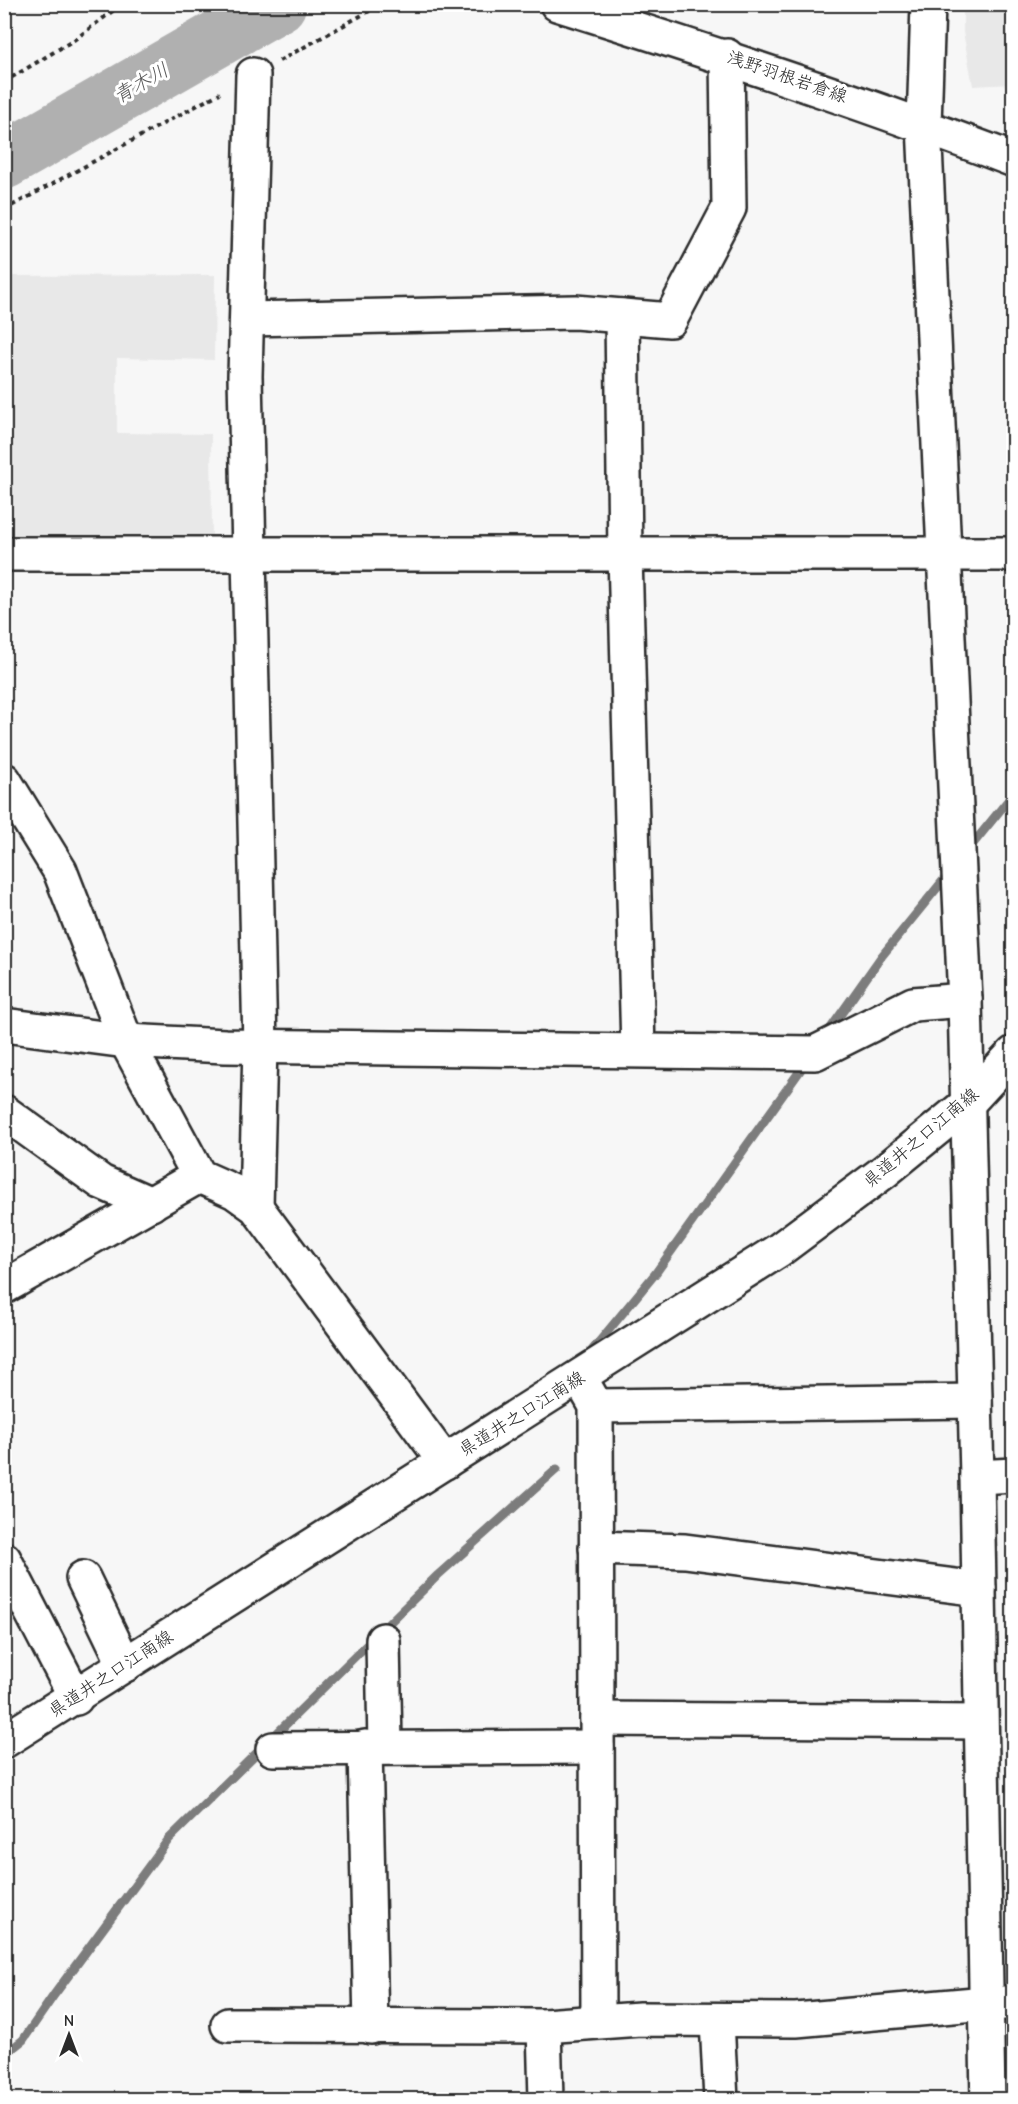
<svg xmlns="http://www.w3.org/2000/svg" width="1018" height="2104" font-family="'Comic Neue','Klee One',sans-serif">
<rect width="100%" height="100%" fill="#f7f7f7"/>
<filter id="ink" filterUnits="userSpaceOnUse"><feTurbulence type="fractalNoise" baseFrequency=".0167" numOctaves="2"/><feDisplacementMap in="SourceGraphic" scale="12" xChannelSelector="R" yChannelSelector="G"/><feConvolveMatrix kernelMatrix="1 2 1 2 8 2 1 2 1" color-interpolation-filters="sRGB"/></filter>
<g filter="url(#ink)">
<g fill="#e8e8e8">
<polygon points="963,5 1013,5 1013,84 973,86 963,32"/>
<polygon points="215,275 214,360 117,358 117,433 211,434 212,540 5,540 4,276"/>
</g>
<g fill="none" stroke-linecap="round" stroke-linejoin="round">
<g stroke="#7b7b7b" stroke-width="9">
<polyline points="968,850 1014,793"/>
<polyline points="826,1035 881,957 950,872"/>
<polyline points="589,1354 655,1274 807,1061"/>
<polyline points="4,2055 23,2040 54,1995 169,1839 438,1575 557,1469"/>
</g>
<polyline stroke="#b0b0b0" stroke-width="57" points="4,161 278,4"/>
<g stroke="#2b2b2b" stroke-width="38">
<g id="minor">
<polyline points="928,4 924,125 965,1000 977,1477 988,2100"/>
<polyline points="253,75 245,376 260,1046 256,1207"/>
<polyline points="622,316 625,554 638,1050"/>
<polyline points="247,319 575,312 670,320 729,208 727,56"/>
<polyline points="4,554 1014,554"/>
<polyline points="4,780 60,871 126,1041 199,1176 235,1192 256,1207 445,1462"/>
<polyline points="4,1025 126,1041 225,1046 815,1053 913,1004 965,1000"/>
<polyline points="4,1112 101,1182 151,1204"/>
<polyline points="4,1287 199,1176"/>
<polyline points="580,1378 596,1406 598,2021"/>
<polyline points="596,1406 975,1401"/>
<polyline points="977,1477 1014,1475"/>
<polyline points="596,1548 685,1551 979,1589"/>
<polyline points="4,1559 76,1698"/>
<polyline points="83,1578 125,1665"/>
<polyline points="383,1640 385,1747"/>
<polyline points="597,1719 980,1722"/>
<polyline points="365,1747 371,2027"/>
<polyline points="273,1749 597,1747"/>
<polyline points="717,2021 721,2100"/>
<polyline points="228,2025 544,2026 640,2019 796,2020 986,2003 1014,2003"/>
<polyline points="544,2026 546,2100"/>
</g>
</g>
<g stroke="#2b2b2b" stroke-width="38">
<g id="major">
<path d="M 557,4 C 711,52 863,102 1014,160"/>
<polyline points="4,1741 779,1250 885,1171 967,1104 1014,1053"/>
</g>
</g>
<g stroke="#2b2b2b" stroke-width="4" stroke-dasharray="4.5 4.5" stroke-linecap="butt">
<polyline points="279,61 382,4"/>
<polyline points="4,82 74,40 122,4"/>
<polyline points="4,210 220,93"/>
</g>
<use href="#minor" stroke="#fff" stroke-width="33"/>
<use href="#major" stroke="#fff" stroke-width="33"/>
</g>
</g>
<g text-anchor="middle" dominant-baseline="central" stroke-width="6" stroke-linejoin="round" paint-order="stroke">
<g font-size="18" fill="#2b2b2b" stroke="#fff">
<text transform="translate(787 77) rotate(19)">浅野羽根岩倉線</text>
<text transform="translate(921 1138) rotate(-40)">県道井之口江南線</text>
<text transform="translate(522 1414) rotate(-32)">県道井之口江南線</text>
<text transform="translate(111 1674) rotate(-33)">県道井之口江南線</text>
</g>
<g font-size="20" font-style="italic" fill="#5a5a5a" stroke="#fff">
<text transform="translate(141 83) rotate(-30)">青木川</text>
</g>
</g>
<rect width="1018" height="2104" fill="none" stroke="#fff" stroke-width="24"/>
<rect x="12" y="12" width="994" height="2080" fill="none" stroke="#2b2b2b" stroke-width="2" filter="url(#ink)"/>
<g transform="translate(69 2035)" stroke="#ffffff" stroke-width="4.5" paint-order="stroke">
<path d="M0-4.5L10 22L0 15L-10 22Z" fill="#2b2b2b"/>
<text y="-9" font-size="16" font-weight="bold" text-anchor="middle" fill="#2b2b2b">N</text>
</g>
</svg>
